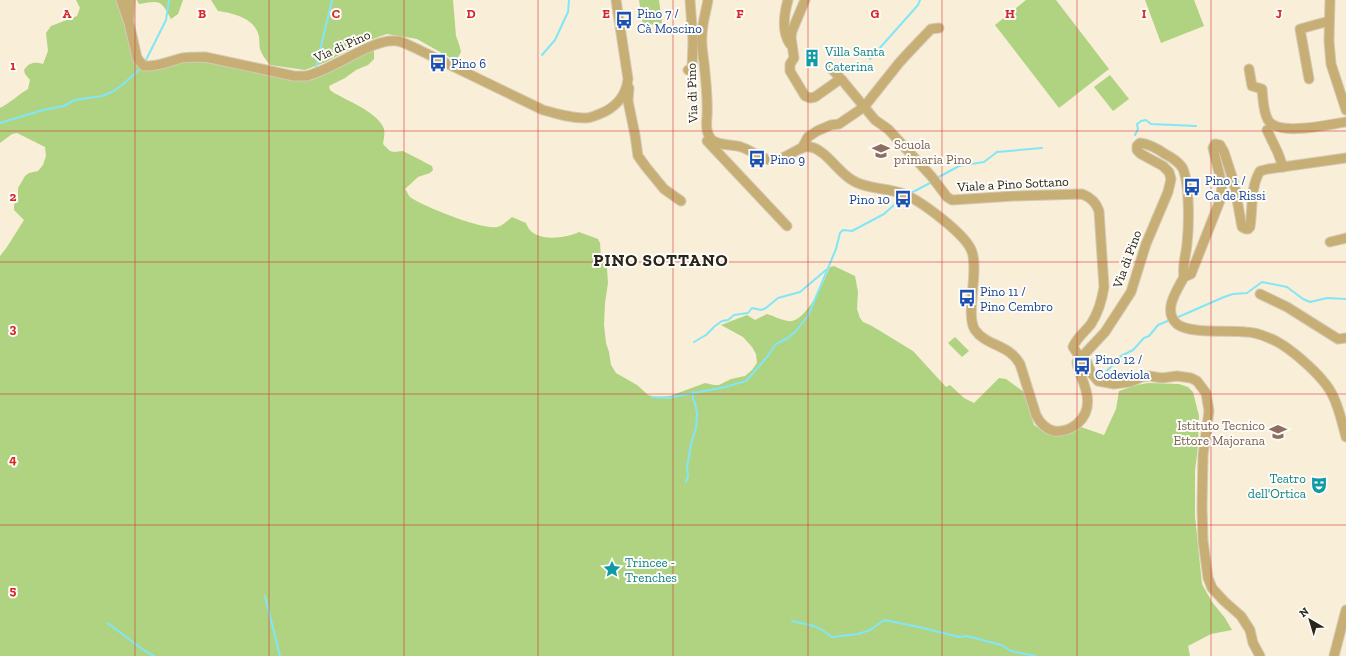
<svg xmlns="http://www.w3.org/2000/svg" width="1346" height="656" font-family="'Zilla Slab',serif">
<rect width="100%" height="100%" fill="#f9eed7"/>
<g fill="#afd381">
<path d="M 76,0 L 116,0 L 137,63 L 207,61 L 312,78 L 323,75 L 374,49 L 374,59 L 368,65 L 356,70 L 345,78 L 329,86 L 330,90 L 334,93 C 347,100 375,112 382,125 C 386,130 384,137 383,144 L 390,151 L 394,152 L 403,151 L 432,166 L 433,170 L 430,173 L 418,177 L 405,189 C 407,191 408,195 410,197 C 422,206 482,230 497,227 C 502,226 507,221 512,217 L 526,223 C 532,243 564,239 579,232 L 598,239 L 600,243 L 601,257 L 607,269 L 608,283 L 605,303 L 604,325 L 606,343 L 609,352 L 611,365 L 616,373 L 637,385 L 648,395 L 656,397 L 670,396 L 705,383 L 714,385 L 719,385 L 731,379 L 745,376 L 752,370 L 757,363 L 756,354 L 752,347 L 743,337 L 721,325 L 747,315 L 755,320 L 767,314 C 774,316 781,320 788,321 C 806,324 824,281 830,267 L 834,266 L 855,276 L 858,292 L 857,309 L 860,318 L 863,322 L 872,326 L 913,351 L 946,387 L 950,385 L 964,398 L 974,403 L 999,378 L 1006,379 L 1024,392 L 1034,425 L 1043,431 L 1055,436 L 1065,435 L 1081,427 L 1104,435 L 1116,409 L 1119,391 L 1137,385 L 1148,383 L 1179,384 L 1188,387 L 1193,392 L 1199,416 L 1198,446 L 1195,471 L 1195,516 L 1202,584 L 1212,602 L 1225,618 L 1232,630 L 1211,634 L 1188,646 L 1190,656 L 0,656 L 0,256 L 7,247 L 24,220 L 14,210 L 14,205 L 18,197 L 18,188 L 25,176 L 29,173 L 38,171 L 43,165 L 46,156 L 45,147 L 17,133 L 12,134 L 0,143 L 0,108 C 10,103 18,95 28,89 L 30,80 L 25,74 L 24,70 C 28,63 35,61 43,64 L 48,51 L 46,33 L 51,26 L 77,16 L 80,8 Z"/>
<path d="M 137,0 L 183,0 L 178,14 L 171,19 C 161,0 161,0 139,4 Z"/>
<path d="M 211,0 L 453,0 L 456,36 L 459,44 L 461,52 L 456,61 L 417,39 L 387,34 L 364,42 L 326,62 L 305,70 L 270,65 C 266,60 262,55 260,49 C 259,44 260,38 258,33 C 252,17 232,13 218,11 Z"/>
<polygon points="639,0 659,0 662,23 643,26"/>
<polygon points="1026,0 1056,0 1109,69 1059,108 995,25"/>
<polygon points="1145,0 1194,0 1204,26 1161,43"/>
<polygon points="1110,75 1129,99 1113,111 1094,87"/>
<polygon points="955,337 969,351 962,357 948,343"/>
</g>
<g fill="none" stroke-linecap="round" stroke-linejoin="round">
<g stroke="#81e7f8" stroke-width="2">
<polyline points="542,55 555,40 568,12 569,0"/>
<polyline points="870,59 918,5 920,0"/>
<polyline points="146,60 166,20 169,0"/>
<polyline points="316,67 332,0"/>
<polyline points="0,123 43,110 64,106 75,100 102,96 112,92 121,86 139,70"/>
<polyline points="1135,135 1138,129 1137,124 1141,121 1146,120 1151,124 1196,126"/>
<polyline points="937,178 959,166 984,162 997,152 1042,148"/>
<polyline points="909,194 932,182"/>
<polyline points="1176,318 1224,297 1233,294 1247,293 1262,282 1287,287 1303,299 1310,302 1327,298 1346,299"/>
<polyline points="694,342 706,335 715,326 722,321 728,320 734,315 748,313 752,308 761,310 766,308 778,298 800,292 826,270"/>
<polyline points="1098,376 1105,373 1121,356 1133,350 1144,338 1149,336 1158,325 1170,320"/>
<polyline points="652,397 668,398 725,387 746,381 767,357 776,344 788,338 796,331 808,316 836,249 840,233 843,230 852,231 884,214 903,197"/>
<polyline points="686,482 688,476 687,467 692,440 696,429 697,413 695,403 693,399 693,392"/>
<polyline points="265,596 280,656"/>
<path d="M 792,621 C 809,625 818,625 832,637 L 858,634 L 870,630 L 884,620 L 919,627 L 959,637 L 967,636 L 1001,645 L 1011,651 L 1036,656"/>
<path d="M 107,623 C 123,633 137,648 154,656"/>
</g>
<g stroke="#d4cab5" stroke-width="11">
<g id="minor">
<path d="M 121,0 L 129,23 L 137,58 L 141,63 L 144,66 C 157,67 170,61 182,58 C 190,57 197,57 205,57 L 294,76 C 298,76 303,76 306,76 C 334,70 373,37 398,41 C 403,42 408,45 413,47 L 543,110 C 557,114 571,118 586,118 C 590,118 594,116 597,115 C 614,109 626,97 628,79 L 616,0"/>
<path d="M 708,0 C 706,12 702,23 702,36 C 701,44 703,54 704,63 C 706,81 708,98 707,117 C 706,125 706,134 712,140 C 719,146 732,144 741,147 C 752,150 762,161 774,160 C 786,160 799,145 810,147 C 825,149 838,172 852,180 C 866,189 886,188 901,193 C 919,199 967,235 972,252 C 979,272 965,315 975,330 C 986,346 1009,344 1020,364 L 1036,415 C 1040,423 1045,429 1054,431 C 1062,432 1071,429 1077,424 C 1093,410 1088,393 1081,376 C 1079,371 1077,367 1077,362 L 1105,332 L 1131,292 L 1146,244 L 1168,192 L 1171,179 L 1169,172 L 1163,166 L 1141,154 L 1137,150 L 1137,146 L 1140,143 C 1149,144 1158,149 1165,154 C 1171,157 1178,162 1182,167 C 1190,182 1189,226 1187,244 C 1186,255 1182,266 1184,277"/>
<path d="M 788,0 C 784,14 781,31 790,44"/>
<path d="M 805,0 L 792,31 L 791,37 L 794,58 L 790,64 L 790,71 L 805,96 L 810,98 L 815,97 L 839,80 L 842,80 L 875,120 L 888,129 L 932,177 L 947,197 L 952,200 L 1014,196 L 1082,194 C 1090,197 1096,202 1099,211 L 1104,287 C 1102,300 1098,313 1091,324 C 1085,332 1077,337 1073,347 L 1077,353 L 1087,362 L 1091,373 L 1098,381 L 1114,384 L 1130,382 L 1142,377 L 1149,376 L 1162,378 L 1177,376 L 1191,378 L 1197,381 L 1206,393 L 1209,411 L 1203,455 L 1202,507 L 1203,541 L 1208,578 L 1212,588 L 1224,601 L 1241,616 L 1250,630 L 1253,643 L 1260,656"/>
<polyline points="1330,0 1329,41 1331,64 1346,110"/>
<polyline points="129,20 130,0"/>
<polyline points="830,67 842,80"/>
<path d="M 1249,69 L 1252,86 L 1262,89 C 1263,99 1263,111 1268,120 C 1278,137 1330,124 1346,122"/>
<polyline points="688,70 692,69 693,41 690,0"/>
<polyline points="1309,79 1300,29 1329,21"/>
<polyline points="629,88 628,101 635,135 638,156 646,167 664,189 681,201"/>
<polyline points="1267,130 1278,153 1283,167"/>
<polyline points="707,141 787,226"/>
<polyline points="802,148 808,137 817,131 831,125 839,124 864,107 899,63 910,51 931,29 939,28"/>
<polyline points="1330,242 1346,238"/>
<path d="M 1184,277 L 1191,274 L 1221,198 L 1222,185 L 1213,148 L 1215,144 L 1220,145 L 1224,152 L 1234,183 L 1242,227 L 1246,229 L 1248,229 L 1250,227 C 1253,208 1250,188 1260,171 L 1268,169 L 1346,158"/>
<path d="M 1184,277 C 1177,290 1162,311 1177,324 C 1189,334 1230,330 1246,332 C 1254,332 1262,335 1269,338 C 1288,345 1323,376 1332,394 C 1339,407 1342,423 1346,437"/>
<polyline points="1260,294 1287,307 1338,339 1346,338"/>
<polyline points="1334,656 1346,610"/>
</g>
</g>
<use href="#minor" stroke="#c7ae74" stroke-width="9"/>
</g>
<path fill="none" stroke="#d62828" stroke-width="1" stroke-opacity="0.55" d="M 135,0 L 135,656M 269,0 L 269,656M 404,0 L 404,656M 538,0 L 538,656M 673,0 L 673,656M 808,0 L 808,656M 942,0 L 942,656M 1077,0 L 1077,656M 1211,0 L 1211,656M 0,131 L 1346,131M 0,262 L 1346,262M 0,394 L 1346,394M 0,525 L 1346,525"/>
<defs>
<g id="bus-bare" transform="scale(1.38)"><path d="M-5-6H5V4H4V6H2V4H-2V6H-4V4H-5ZM-3.5-4V0h7V-4ZM-3.5 1.2v1.5H-2V1.2ZM2 1.2v1.5H3.5V1.2Z" fill="#1a4fb4" stroke="#fefcf7" stroke-width="2.5" paint-order="stroke"/></g>
<g id="building-bare" transform="scale(1.38)"><path d="M-4-6H4V6H1V3H-1V6H-4ZM-2.5-4.3h1.7v1.8h-1.7ZM.8-4.3h1.7v1.8H.8ZM-2.5-1h1.7V.8h-1.7ZM.8-1h1.7V.8H.8Z" fill="#0f9aa8" stroke="#fefcf7" stroke-width="2.5" paint-order="stroke"/></g>
<g id="school-bare" transform="scale(1.38)"><path d="M0-5L7-2L0 1L-7-2ZM-4 1L0 2.5L4 1V4Q0 6-4 4Z" fill="#8d6e63" stroke="#fefcf7" stroke-width="2.5" paint-order="stroke"/></g>
<g id="theatre-bare" transform="scale(1.38)"><path d="M-5-5.5Q0-4 5-5.5V0Q5 5 0 6Q-5 5-5 0ZM-3.3-2.5H-1v1.5H-3.3ZM1-2.5H3.3v1.5H1ZM-2.8 1Q0 5.5 2.8 1Z" fill="#0f9aa8" stroke="#fefcf7" stroke-width="2.5" paint-order="stroke"/></g>
<g id="sight-bare" transform="scale(1.38)"><path d="M0-6L1.8-2.2L6-1.7L2.9 1.2L3.7 5.4L0 3.3L-3.7 5.4L-2.9 1.2L-6-1.7L-1.8-2.2Z" fill="#0f9aa8" stroke="#fefcf7" stroke-width="2.5" paint-order="stroke"/></g>
</defs>
<g fill-rule="evenodd">
<use href="#bus-bare" x="624" y="20"/>
<use href="#building-bare" x="812" y="58"/>
<use href="#bus-bare" x="438" y="63"/>
<use href="#school-bare" x="881" y="151"/>
<use href="#bus-bare" x="757" y="159"/>
<use href="#bus-bare" x="1192" y="187"/>
<use href="#bus-bare" x="903" y="199"/>
<use href="#bus-bare" x="967" y="298"/>
<use href="#bus-bare" x="1082" y="366"/>
<use href="#school-bare" x="1278" y="432"/>
<use href="#theatre-bare" x="1319" y="485"/>
<use href="#sight-bare" x="612" y="569"/>
</g>
<g text-anchor="middle" dominant-baseline="central" stroke-width="4" stroke-linejoin="round" paint-order="stroke">
<g font-size="13" fill="#164399" stroke="#fefcf7" text-anchor="start">
<text x="637" y="13">Pino 7 /<tspan x="637" dy="15">Cà Moscino</tspan></text>
<text x="451" y="63">Pino 6</text>
<text x="770" y="159">Pino 9</text>
<text x="1205" y="180">Pino 1 /<tspan x="1205" dy="15">Ca de Rissi</tspan></text>
<text x="890" y="199" text-anchor="end">Pino 10</text>
<text x="980" y="291">Pino 11 /<tspan x="980" dy="15">Pino Cembro</tspan></text>
<text x="1095" y="359">Pino 12 /<tspan x="1095" dy="15">Codeviola</tspan></text>
</g>
<g font-size="13" fill="#29241c" stroke="#fefcf7">
<text transform="translate(342 46) rotate(-24)">Via di Pino</text>
<text transform="translate(692 93) rotate(-92)">Via di Pino</text>
<text transform="translate(1013 184) rotate(-3)">Viale a Pino Sottano</text>
<text transform="translate(1127 259) rotate(-70)">Via di Pino</text>
</g>
<g font-size="13" fill="#0d838f" stroke="#fefcf7" text-anchor="start">
<text x="825" y="51">Villa Santa<tspan x="825" dy="15">Caterina</tspan></text>
<text x="1306" y="478" text-anchor="end">Teatro<tspan x="1306" dy="15">dell'Ortica</tspan></text>
<text x="625" y="562">Trincee -<tspan x="625" dy="15">Trenches</tspan></text>
</g>
<g font-size="13" fill="#785e54" stroke="#fefcf7" text-anchor="start">
<text x="894" y="144">Scuola<tspan x="894" dy="15">primaria Pino</tspan></text>
<text x="1265" y="425" text-anchor="end">Istituto Tecnico<tspan x="1265" dy="15">Ettore Majorana</tspan></text>
</g>
<g font-size="17" font-weight="bold" letter-spacing="1" fill="#29241c" stroke="#fefcf7">
<text x="661" y="260">PINO SOTTANO</text>
</g>
</g>
<g font-size="13" text-anchor="middle" font-weight="bold" fill="#d62828" stroke="#fefcf7" stroke-width="4" stroke-linejoin="round" paint-order="stroke">
<text x="67" y="18">A</text>
<text x="202" y="18">B</text>
<text x="336" y="18">C</text>
<text x="471" y="18">D</text>
<text x="606" y="18">E</text>
<text x="740" y="18">F</text>
<text x="875" y="18">G</text>
<text x="1010" y="18">H</text>
<text x="1144" y="18">I</text>
<text x="1279" y="18">J</text>
<text x="13" y="70">1</text>
<text x="13" y="201">2</text>
<text x="13" y="333">3</text>
<text x="13" y="464">4</text>
<text x="13" y="595">5</text>
</g>
<g transform="translate(1310 620) rotate(322)" stroke="#fefcf7" stroke-width="3" paint-order="stroke">
<path d="M0-3L7 15L0 10L-7 15Z" fill="#29241c"/>
<text y="-6" font-size="11" font-weight="bold" text-anchor="middle" fill="#29241c">N</text>
</g>
</svg>
